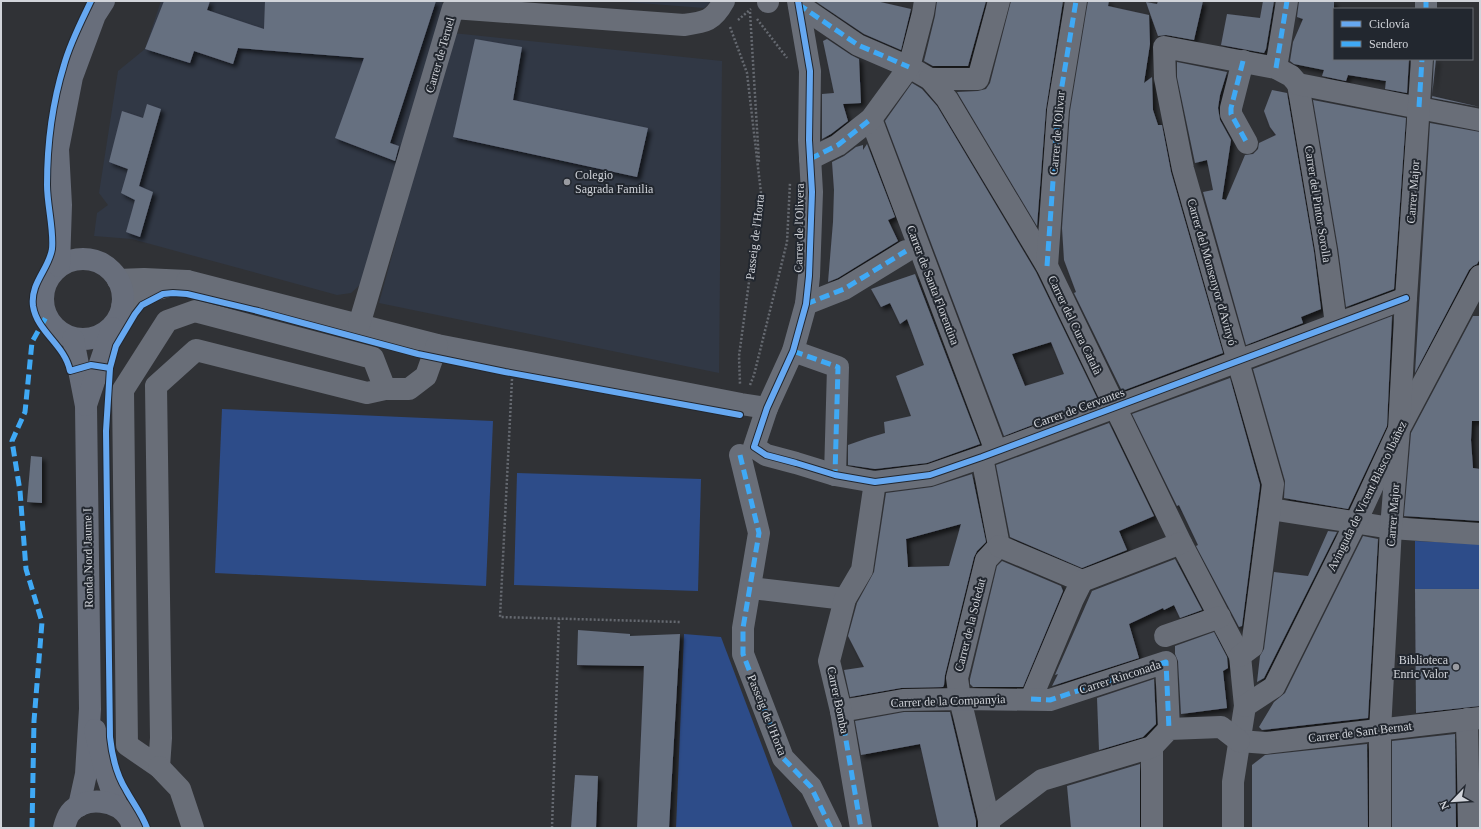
<svg xmlns="http://www.w3.org/2000/svg" width="1481" height="829" font-family="'Times New Roman',serif">
<defs>
<filter id="shadow"><feDropShadow dx="3.5" dy="3.5" stdDeviation="2" flood-color="#0009"/></filter>
</defs>
<rect width="100%" height="100%" fill="#303236"/>
<g fill="#313845">
<polygon points="161,1 443,1 439,32 361,284 351,293 337,295 132,239 94,236 97,213 108,205 99,193 118,71 145,49"/>
<polygon points="613,1 712,1 704,8"/>
<polygon points="453,33 722,61 719,373 379,303"/>
</g>
<g fill="#2d4c89">
<polygon points="222,409 493,421 486,586 215,573"/>
<polygon points="517,473 701,479 698,591 514,585"/>
<polygon points="1415,541 1480,544 1480,589 1415,589"/>
<polygon points="684,634 721,637 793,828 676,828"/>
</g>
<g fill="#666f80" fill-rule="evenodd" filter="url(#shadow)">
<polygon points="164,1 210,1 207,10 264,29 265,1 436,1 390,143 399,146 395,161 335,138 364,58 238,48 233,64 194,51 190,63 145,49"/>
<polygon points="815,1 876,1 911,9 901,50 864,34"/>
<polygon points="937,1 986,1 968,66 933,66 924,61 935,16"/>
<polygon points="1011,1 1063,1 1046,109 1037,226 957,92 978,91 986,89 990,83"/>
<polygon points="1088,1 1109,1 1108,6 1149,15 1150,44 1144,83 1152,77 1153,110 1158,125 1162,125 1171,172 1223,353 1122,391 1074,293 1076,292 1064,260 1062,228 1070,111"/>
<polygon points="1158,1 1203,1 1194,40 1166,35 1158,36 1146,2 1157,4"/>
<polygon points="1263,1 1274,1 1266,49 1264,53 1221,45 1227,14 1260,18"/>
<polygon points="1299,1 1334,1 1334,59 1409,59 1407,93 1385,89 1386,81 1348,75 1346,81 1322,76 1324,70 1294,64 1290,61 1293,42 1303,19 1297,17"/>
<polygon points="475,39 522,47 513,100 648,128 637,177 453,137"/>
<polygon points="827,39 851,55 859,59 861,103 843,104 848,121 831,134 822,139 822,94 834,93 823,41"/>
<polygon points="1434,59 1436,59 1432,96 1480,107 1432,98"/>
<polygon points="1177,62 1227,72 1220,95 1218,108 1220,120 1231,140 1222,199 1226,200 1245,155 1253,154 1258,149 1259,143 1276,135 1270,127 1264,111 1272,90 1287,93 1314,252 1321,309 1301,317 1303,323 1246,345 1203,192 1213,190 1207,160 1195,163 1177,77"/>
<path d="M 912,83 L 922,89 L 937,106 L 1036,272 L 1098,400 L 1004,436 L 885,121 ZM 1051,342 L 1064,374 L 1025,386 L 1012,354 Z"/>
<polygon points="1313,100 1406,118 1394,289 1346,307 1338,248"/>
<polygon points="147,104 161,109 139,186 153,192 140,237 126,232 135,200 121,193 128,169 109,162 122,111 143,118"/>
<polygon points="1430,123 1480,132 1480,259 1477,264 1473,266 1469,270 1415,373"/>
<polygon points="867,144 895,217 888,220 898,241 838,278 828,282 833,222 834,190 832,162 844,156 856,147 863,145 863,150"/>
<polygon points="915,274 980,444 927,463 875,469 848,465 848,445 868,438 885,433 884,422 911,416 896,376 924,365 907,319 900,324 890,303 881,307 871,289"/>
<polygon points="1392,316 1387,426 1348,509 1284,498 1285,481 1253,369"/>
<polygon points="1473,316 1480,316 1480,421 1472,421 1471,440 1473,468 1480,469 1480,521 1404,516 1411,433"/>
<polygon points="1230,378 1260,485 1242,626 1239,627 1196,546 1198,545 1179,505 1177,506 1132,414"/>
<polygon points="1109,423 1154,516 1119,531 1127,550 1082,568 1010,537 996,465"/>
<polygon points="31,456 42,457 42,503 27,502"/>
<path d="M 972,474 L 986,542 L 977,551 L 974,557 L 945,675 L 944,685 L 943,687 L 901,688 L 850,697 L 844,670 L 864,667 L 848,636 L 857,603 L 874,572 L 886,493 L 932,487 ZM 961,524 L 949,566 L 908,567 L 906,539 Z"/>
<polygon points="1328,531 1337,532 1264,678 1257,682 1260,656 1264,649 1274,572 1308,576"/>
<polygon points="1363,536 1378,539 1368,718 1262,730 1259,727 1274,702 1285,693"/>
<polygon points="1175,559 1202,610 1180,618 1174,605 1164,610 1163,608 1129,624 1139,658 1052,686 1058,674 1055,675 1092,591"/>
<polygon points="1002,561 1061,586 1063,591 1023,687 973,687 970,684 970,679 997,566"/>
<polygon points="1415,589 1480,589 1480,706 1416,713"/>
<polygon points="578,630 630,634 630,636 680,634 669,828 637,828 644,666 577,665"/>
<polygon points="1214,632 1227,657 1228,668 1223,671 1227,708 1181,714 1178,661 1175,654 1175,646"/>
<polygon points="1154,679 1156,724 1143,737 1099,750 1097,698"/>
<polygon points="904,712 950,712 976,821 976,828 939,828 920,744 861,755 855,721"/>
<polygon points="1455,734 1456,828 1392,828 1392,741"/>
<polygon points="1367,744 1368,828 1252,828 1252,765 1265,755"/>
<polygon points="1140,764 1140,828 1071,828 1067,786"/>
<polygon points="575,775 598,776 596,828 571,828"/>
</g>
<g fill="none" stroke-linecap="round" stroke-linejoin="round">
<g stroke="#656970" stroke-width="2.5" stroke-dasharray="2 2" stroke-linecap="butt">
<polyline points="750,12 759,162"/>
<polyline points="757,19 787,58"/>
<polyline points="738,20 751,9"/>
<polyline points="730,27 747,73 761,193 739,356 740,384"/>
<polyline points="512,379 500,617 681,622"/>
<polyline points="750,385 754,375 787,242 790,183"/>
<polyline points="552,828 559,619"/>
</g>
<g stroke="#696e78" stroke-width="22">
<polyline points="768,1 768,2"/>
<polyline points="798,1 810,71 809,140 812,192 809,276 806,304 793,351 767,408 754,447 766,455 796,463 835,475 875,482 930,475 982,457 1406,298"/>
<polyline points="799,5 858,45 909,67 930,79 947,99 1047,266 1181,543 1240,656 1245,706 1233,782 1233,828"/>
<polyline points="1426,9 1426,1"/>
<polyline points="1243,61 1231,108 1231,114 1247,143"/>
<polyline points="1276,68 1287,1"/>
<polyline points="930,79 978,79 999,1"/>
<polyline points="1298,84 1326,250 1336,324"/>
<polyline points="871,119 996,451"/>
<polyline points="810,159 838,145 871,119 909,67 923,13 925,1"/>
<polyline points="1047,266 1058,110 1076,1"/>
<polyline points="118,280 144,279 187,281 147,292 122,307"/>
<polyline points="187,281 437,345 741,404 767,408"/>
<polyline points="806,304 844,289 906,251"/>
<path d="M 359,325 L 453,8 L 684,25 C 706,22 713,21 724,1"/>
<polyline points="793,351 838,367 835,475"/>
<polyline points="385,389 373,358 195,311 167,321 123,390 127,745 159,767 161,738 156,386 196,350 367,393 385,389 409,389 426,376 437,345"/>
<polyline points="740,455 759,533 743,628 743,654 783,758 811,787 831,828"/>
<polyline points="982,457 999,546 986,560 957,678 960,699 989,820"/>
<polyline points="1271,509 1391,528 1480,534"/>
<polyline points="999,546 1082,581"/>
<polyline points="751,588 845,599"/>
<polyline points="1165,636 1220,617"/>
<polyline points="1240,656 1252,647 1273,484 1183,169 1165,78 1164,47 1276,68 1291,76 1298,84 1480,120"/>
<polyline points="1031,699 1073,599 1082,581 1181,543"/>
<polyline points="1245,706 1274,687 1356,522 1399,429 1480,276"/>
<polyline points="841,711 903,700 960,699 1050,700 1166,662 1169,729"/>
<polyline points="1467,719 1469,828"/>
<polyline points="1239,741 1266,743 1480,718"/>
<polyline points="1152,747 1152,828"/>
<polyline points="159,767 180,789 193,828"/>
<polyline points="861,828 841,711 829,661 845,599 862,570 875,482"/>
<polyline points="989,828 989,820 1042,780 1152,747 1169,729 1221,727 1239,741"/>
<polyline points="1380,828 1380,730 1391,528 1399,429 1406,298 1422,59"/>
</g>
<g stroke="#686e7b" stroke-width="22">
<circle cx="83" cy="299" r="40"/>
<polyline points="59,266 61,205 58,149 72,77 95,15 104,1"/>
<polyline points="73,339 86,406 90,709 86,774 79,806"/>
<polyline points="86,405 112,328"/>
<polyline points="95,730 106,773 117,806"/>
<path d="M 64,828 C 65,824 67,817 70,813 C 85,795 118,799 130,819 C 131,821 132,825 133,828"/>
</g>
<g stroke="#3fa9f5" stroke-width="5" stroke-dasharray="10 5" stroke-linecap="butt">
<polyline points="768,1 768,2"/>
<polyline points="798,4 858,45 909,67"/>
<polyline points="1426,9 1426,1"/>
<polyline points="1243,61 1231,108 1231,114 1247,143"/>
<polyline points="1276,68 1287,1"/>
<polyline points="1419,107 1422,59"/>
<polyline points="810,159 838,145 871,119"/>
<polyline points="1047,266 1058,110 1076,1"/>
<polyline points="806,304 844,289 906,251"/>
<polyline points="793,351 838,367 835,475"/>
<polyline points="740,455 759,533 743,628 743,654 783,758 811,787 831,828"/>
<polyline points="1031,699 1050,700 1166,662 1169,729"/>
<polyline points="841,711 861,828"/>
<polyline points="32,828 34,721 42,622 26,569 20,491 12,441 25,412 32,342 46,317"/>
</g>
<g stroke="#22272f" stroke-width="8">
<g id="cycleway">
<path d="M 91,1 C 81,22 70,43 64,65 C 52,104 47,144 47,185 C 47,205 54,230 52,249 C 49,269 30,283 33,306 C 37,332 65,345 70,371 L 91,365 L 110,368 L 116,346 L 135,314 L 142,305 L 163,294 L 173,293 L 187,294 L 258,311 L 418,354 L 505,372 L 740,415"/>
<polyline points="798,1 810,71 809,140 812,192 809,276 806,304 793,351 767,408 754,447 766,455 796,463 835,475 875,482 930,475 982,457 1406,298"/>
<path d="M 110,368 L 106,431 L 110,737 C 112,756 116,774 126,790 C 133,803 142,814 147,828"/>
</g>
</g>
<use href="#cycleway" stroke="#66a8f1" stroke-width="6"/>
</g>
<g fill="#999ba1" stroke="#22272f" stroke-width="1.5">
<circle cx="567" cy="182" r="4"/>
<circle cx="1456" cy="667" r="4"/>
</g>
<g text-anchor="middle" dominant-baseline="central" stroke-width="4" stroke-linejoin="round" paint-order="stroke">
<g font-size="12" fill="#d1d4da" stroke="#22272f">
<text transform="translate(440 55) rotate(-74)">Carrer de Teruel</text>
<text transform="translate(1057 133) rotate(-85)">Carrer de l'Olivar</text>
<text transform="translate(1413 192) rotate(-86)">Carrer Major</text>
<text transform="translate(1318 204) rotate(81)">Carrer del Pintor Sorolla</text>
<text transform="translate(799 228) rotate(-89)">Carrer de l'Olivera</text>
<text transform="translate(755 237) rotate(-83)">Passeig de l'Horta</text>
<text transform="translate(1212 272) rotate(74)">Carrer del Monsenyor d'Avinyó</text>
<text transform="translate(933 285) rotate(69)">Carrer de Santa Florentina</text>
<text transform="translate(1075 325) rotate(64)">Carrer del Cura Català</text>
<text transform="translate(1079 408) rotate(-20)">Carrer de Cervantes</text>
<text transform="translate(1367 496) rotate(-64)">Avinguda de Vicent Blasco Ibáñez</text>
<text transform="translate(1393 515) rotate(-86)">Carrer Major</text>
<text transform="translate(88 558) rotate(-91)">Ronda Nord Jaume I</text>
<text transform="translate(970 625) rotate(-76)">Carrer de la Soledat</text>
<text transform="translate(1120 677) rotate(-18)">Carrer Rinconada</text>
<text transform="translate(838 700) rotate(78)">Carrer Bomba</text>
<text transform="translate(948 701) rotate(-2)">Carrer de la Companyia</text>
<text transform="translate(767 715) rotate(68)">Passeig de l'Horta</text>
<text transform="translate(1360 732) rotate(-7)">Carrer de Sant Bernat</text>
</g>
<g font-size="12" fill="#d1d4da" stroke="#22272f" text-anchor="start">
<text x="575" y="175">Colegio<tspan x="575" dy="14">Sagrada Familia</tspan></text>
<text x="1448" y="660" text-anchor="end">Biblioteca<tspan x="1448" dy="14">Enric Valor</tspan></text>
</g>
</g>
<rect width="1481" height="829" fill="none" stroke="#d1d4da" stroke-width="4"/>
<rect x="1333" y="8" width="140" height="52" fill="#22272f" stroke="#686c73"/>
<rect x="1341" y="21" width="20" height="6" fill="#66a8f1" stroke="#686c73"/>
<text x="1369" y="28" font-size="12" fill="#d1d4da">Ciclovía</text>
<rect x="1341" y="41" width="20" height="6" fill="#3fa9f5" stroke="#686c73"/>
<text x="1369" y="48" font-size="12" fill="#d1d4da">Sendero</text>
<g transform="translate(1453 801) rotate(245)" stroke="#22272f" stroke-width="3" paint-order="stroke">
<path d="M0-3L7 15L0 10L-7 15Z" fill="#d1d4da"/>
<text y="-6" font-size="11" font-weight="bold" text-anchor="middle" fill="#d1d4da">N</text>
</g>
</svg>
